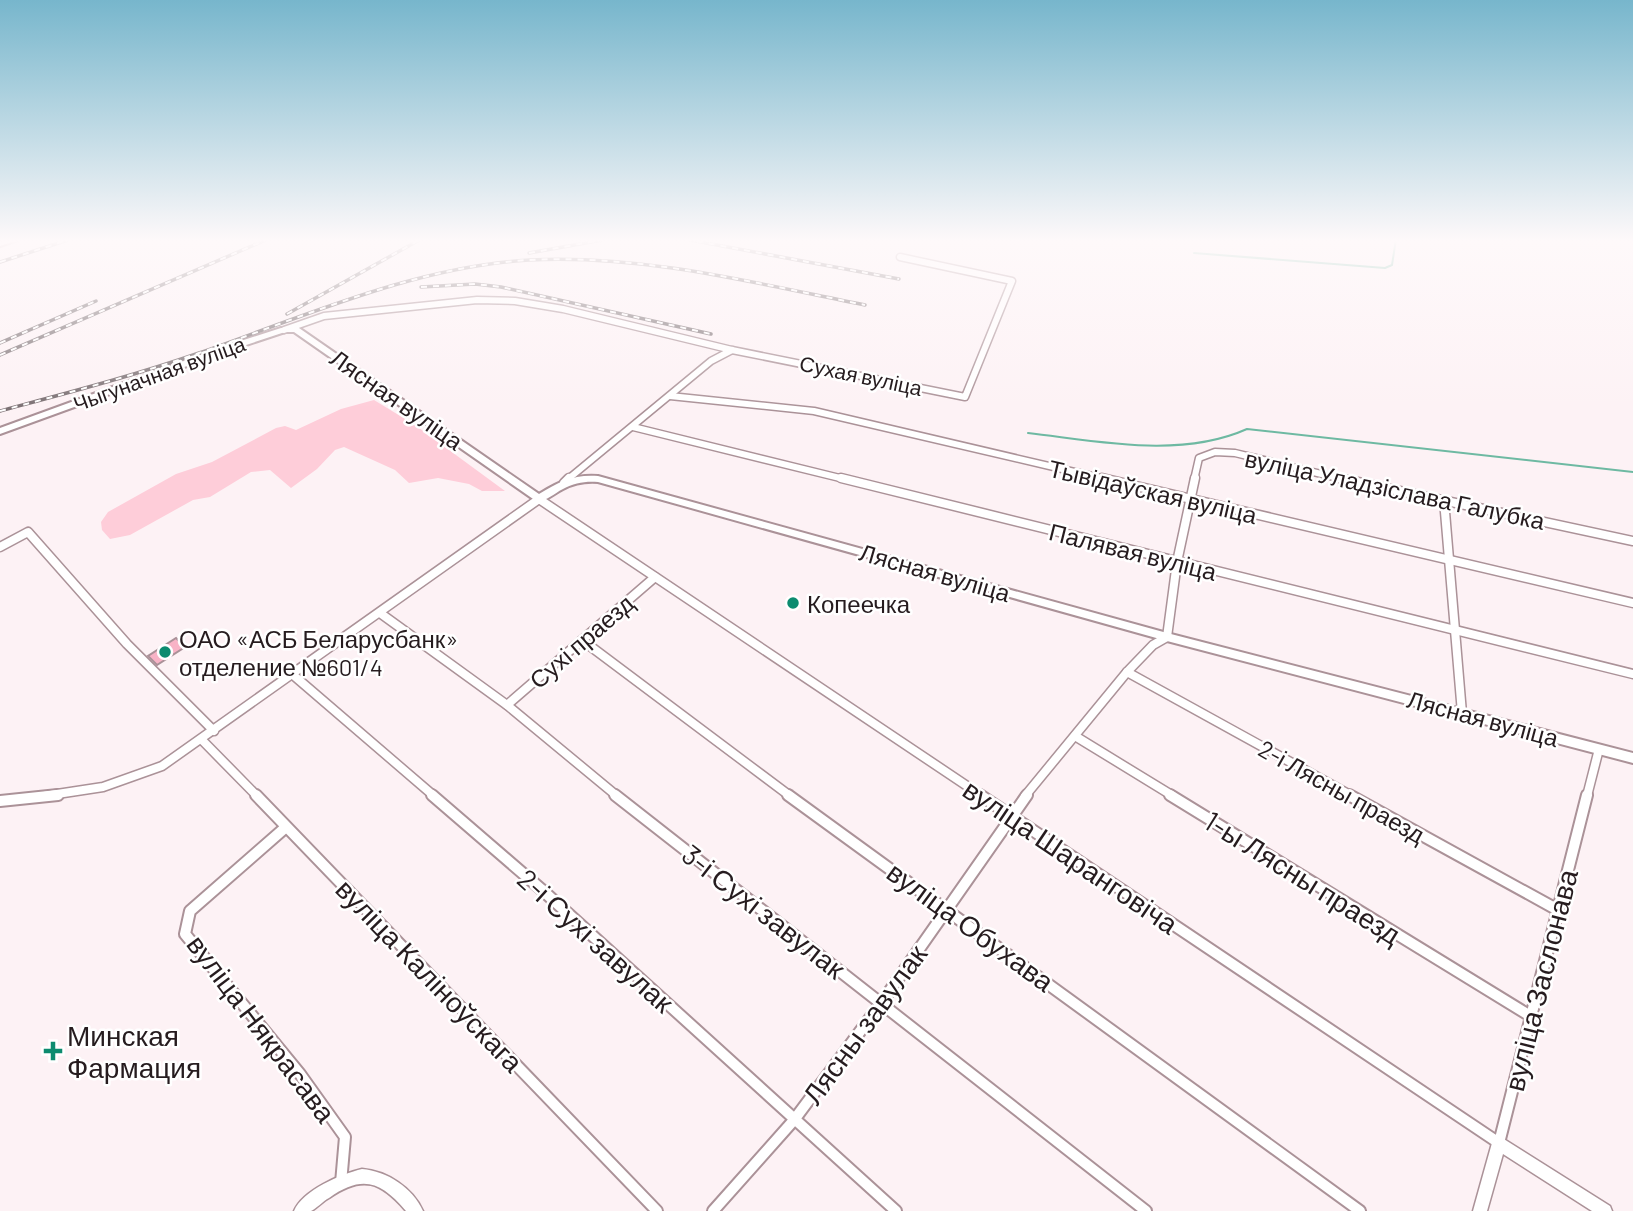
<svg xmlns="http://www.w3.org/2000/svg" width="1633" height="1211" font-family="Barlow,sans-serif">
<rect width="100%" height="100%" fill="#fdf2f5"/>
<polygon fill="#fecdd9" points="374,400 415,425 505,491 482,491 469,484 438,478 409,483 395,470 344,447 335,450 317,469 291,488 270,470 251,472 210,497 193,500 130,535 110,539 102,530 101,522 108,512 176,474 212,462 276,428 285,426 296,430 341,409"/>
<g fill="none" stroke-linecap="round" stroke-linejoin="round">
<g stroke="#6eb9a2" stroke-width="2">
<polyline points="1194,253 1385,268 1392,265 1396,239"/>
<path d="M 1028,433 C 1098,441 1180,459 1247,429 L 1633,472"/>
</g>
</g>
<polygon fill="#f8b3c6" stroke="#aa9198" stroke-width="2" points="176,638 185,647 157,665 148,656"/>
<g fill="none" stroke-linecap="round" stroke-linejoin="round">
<g stroke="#ab9298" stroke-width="9">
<g id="minor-far2">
<polyline points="284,330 324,316 477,300 515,301 563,309 732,350 965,397 1012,281 900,257"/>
<polyline points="670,396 814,411 1109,480"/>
<polyline points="633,427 848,480"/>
<polyline points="567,480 711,361 732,350"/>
<polyline points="1194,480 1199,458 1215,452 1235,453 1346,480"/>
</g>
</g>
<g stroke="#ab9298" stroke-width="11">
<g id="minor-far1">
<polyline points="841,478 1633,674"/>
<polyline points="1102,478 1633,603"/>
<polyline points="1339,478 1633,541"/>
<polyline points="564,483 569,478"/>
<polyline points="1444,500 1462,713"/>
<polyline points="0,547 28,532 127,644 214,731"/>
<polyline points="380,613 507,705 617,796"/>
<polyline points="582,640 790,796"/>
<polyline points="1127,672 1352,796"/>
<polyline points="292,674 434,796"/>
<polyline points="507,705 655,577"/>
<polyline points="1075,736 1173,796"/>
<polyline points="202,740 257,796"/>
<polyline points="44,796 103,787 162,766 539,499 982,796"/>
<polyline points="1025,796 1127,672 1153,645 1167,637 1177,562 1195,478"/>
<polyline points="1587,796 1599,749"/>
</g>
</g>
<g stroke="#ab9298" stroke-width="14">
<g id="minor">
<polyline points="256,795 657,1211"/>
<polyline points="432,795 541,889 896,1211"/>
<polyline points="615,795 1146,1211"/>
<polyline points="788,795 1360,1211"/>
<polyline points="980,795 1499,1143 1587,795"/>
<polyline points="1170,795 1532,1017"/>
<polyline points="1349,795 1558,910"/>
<polyline points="0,801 58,795"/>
<polyline points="286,827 190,911 185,934 300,1074 345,1137 341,1183"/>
<polyline points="713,1211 794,1120 882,1002 1027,795"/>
</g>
</g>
<g stroke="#ab9298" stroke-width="3">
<g id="tertiary">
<polygon points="1499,1136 1610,1206 1612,1211 1592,1211 1503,1154 1487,1211 1473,1211 1492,1143 1494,1138"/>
<path d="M 362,1169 C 387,1171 413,1188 423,1211 L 406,1211 C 381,1182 363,1174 329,1198 C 323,1201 316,1209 311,1211 C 306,1211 298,1211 294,1211 C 303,1190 341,1174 362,1169 Z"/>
</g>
</g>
<g stroke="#ab9298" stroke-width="4">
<g id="secondary">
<polygon points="11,239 21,239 0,246 0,242"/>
<path d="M 281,328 L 299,328 L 539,494 C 558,482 575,474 598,476 L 1167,633 L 1633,753 L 1633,763 L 1167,641 L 598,482 C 585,481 574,483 563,489 C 553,494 546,502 536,501 L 294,332 L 285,332 L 231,350 L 0,434 L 0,428 L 225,346 Z"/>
</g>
</g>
<use href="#minor-far2" stroke="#fff" stroke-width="6"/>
<use href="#minor-far1" stroke="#fff" stroke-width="8"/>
<use href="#minor" stroke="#fff" stroke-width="10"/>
<use href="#tertiary" fill="#fff" fill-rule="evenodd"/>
<use href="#secondary" fill="#fff" fill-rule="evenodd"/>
<g stroke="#7c7174" stroke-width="3.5">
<g id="rail">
<polyline points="685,239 899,279"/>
<polyline points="529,253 608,239"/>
<polyline points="0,262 71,239"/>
<polyline points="421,287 475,284 501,287 711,334"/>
<polyline points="287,314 421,239"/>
<polyline points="0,343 96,301"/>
<polyline points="0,355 268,239"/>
<path d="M 0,411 C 67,393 133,376 199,353 C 306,316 414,267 529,260 C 642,254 755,283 865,305"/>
</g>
</g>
<use href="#rail" stroke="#fff" stroke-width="2" stroke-dasharray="6" stroke-linecap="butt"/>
</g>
<linearGradient id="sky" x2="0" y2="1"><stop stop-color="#77b6cc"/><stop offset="0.59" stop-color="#fef9fa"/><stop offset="1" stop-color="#fef9fa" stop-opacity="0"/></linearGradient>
<rect width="1633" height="408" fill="url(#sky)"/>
<g fill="#0c8b6f" stroke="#fff" stroke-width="2.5">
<circle cx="793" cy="603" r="7"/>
<circle cx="165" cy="652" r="7"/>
<path d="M49.5 1040.5h7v7h7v7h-7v7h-7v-7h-7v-7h7z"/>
</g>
<g text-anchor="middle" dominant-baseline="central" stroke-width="5" stroke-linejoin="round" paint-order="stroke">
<g font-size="21" fill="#261c1f" stroke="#fff">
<text transform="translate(159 373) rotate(-20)">Чыгуначная вуліца</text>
<text transform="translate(861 375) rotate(12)">Сухая вуліца</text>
</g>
<g font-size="24" fill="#261c1f" stroke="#fff">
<text transform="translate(397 399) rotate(35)">Лясная вуліца</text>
<text transform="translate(1395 489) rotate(12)">вуліца Уладзіслава Галубка</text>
<text transform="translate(1153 491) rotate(13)">Тывідаўская вуліца</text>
<text transform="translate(1133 551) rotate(14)">Палявая вуліца</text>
<text transform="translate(935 572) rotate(16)">Лясная вуліца</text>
<text transform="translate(581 641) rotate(-41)">Сухі праезд</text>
<text transform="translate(1483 718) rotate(15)">Лясная вуліца</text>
<text transform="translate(1342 791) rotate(29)">2-і Лясны праезд</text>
</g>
<g font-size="24" fill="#261c1f" stroke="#fff" text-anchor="start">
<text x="807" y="603">Копеечка</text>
<text x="179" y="638">ОАО «АСБ Беларусбанк»<tspan x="179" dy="28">отделение №601/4</tspan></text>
</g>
<g font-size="28" fill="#261c1f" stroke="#fff">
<text transform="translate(1071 856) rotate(34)">вуліца Шаранговіча</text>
<text transform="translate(1303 877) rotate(32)">1-ы Лясны праезд</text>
<text transform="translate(764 911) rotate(38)">3-і Сухі завулак</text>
<text transform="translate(971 926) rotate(36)">вуліца Обухава</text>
<text transform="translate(596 940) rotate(42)">2-і Сухі завулак</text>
<text transform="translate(430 975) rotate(46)">вуліца Каліноўскага</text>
<text transform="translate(1540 980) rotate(-76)">вуліца Заслонава</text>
<text transform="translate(864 1024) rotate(-54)">Лясны завулак</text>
<text transform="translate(262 1028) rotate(53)">вуліца Някрасава</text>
</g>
<g font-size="28" fill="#261c1f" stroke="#fff" text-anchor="start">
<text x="67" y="1035">Минская<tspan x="67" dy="32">Фармация</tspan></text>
</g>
</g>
</svg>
